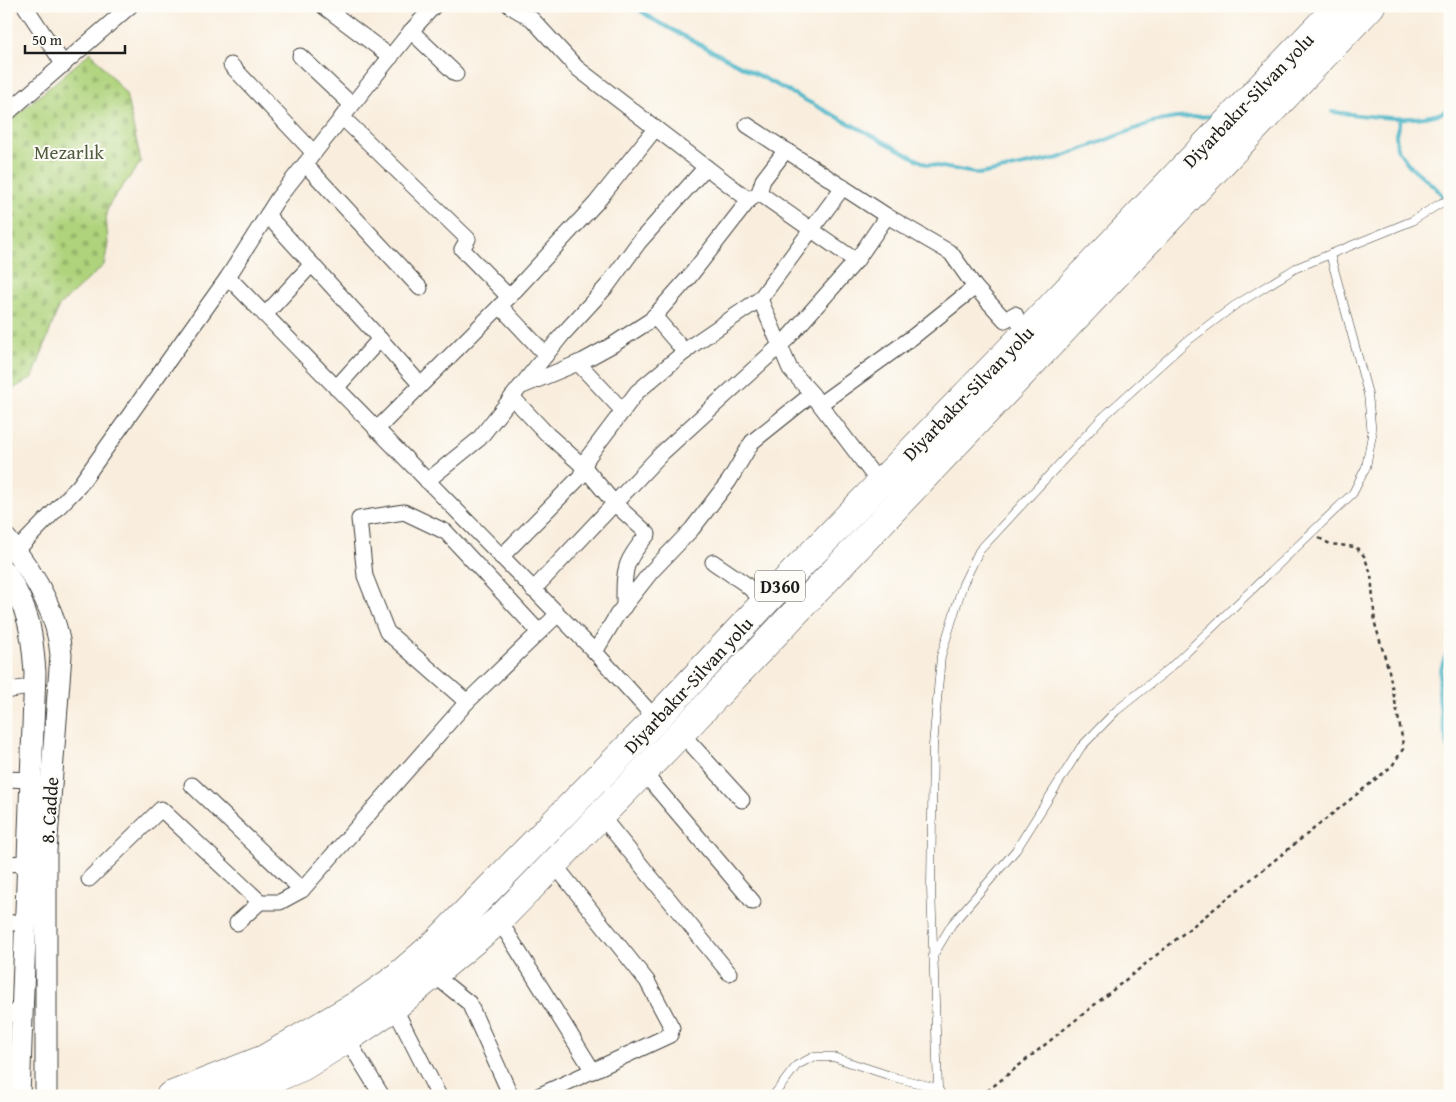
<svg xmlns="http://www.w3.org/2000/svg" width="1456" height="1102" font-family="'Gentium Book Plus',serif">
<defs>
<pattern id="cemetery-stones" width="16" height="16" patternUnits="userSpaceOnUse" patternTransform="scale(1.25)"><rect width="16" height="16" fill="#afd37c"/><path d="M2 7V4a2 2 0 0 1 4 0v3zM10 15v-3a2 2 0 0 1 4 0v3z" fill="#96b56b"/></pattern>
</defs>
<rect width="100%" height="100%" fill="#fdfcf7"/>
<filter id="ink" filterUnits="userSpaceOnUse"><feTurbulence type="fractalNoise" baseFrequency=".02" numOctaves="2"/><feDisplacementMap in="SourceGraphic" scale="10" xChannelSelector="R" yChannelSelector="G"/><feConvolveMatrix kernelMatrix="1 2 1 2 8 2 1 2 1" color-interpolation-filters="sRGB"/></filter>
<filter id="wash" filterUnits="userSpaceOnUse"><feTurbulence type="fractalNoise" baseFrequency=".0096" numOctaves="4" result="noise"/><feDisplacementMap in="SourceGraphic" scale="20" xChannelSelector="R" yChannelSelector="G"/><feGaussianBlur stdDeviation="1.12" result="paint"/><feColorMatrix in="noise" values="0 0 0 0 0 0 0 0 0 0 0 0 0 0 0 0 0 1.4 0 .05"/><feComposite in="paint" operator="in"/></filter>
<g filter="url(#wash)">
<rect width="100%" height="100%" fill="#f9eede"/>
<polygon fill="url(#cemetery-stones)" stroke="#66784c" points="91,52 126,94 141,162 110,203 106,214 108,244 104,265 59,306 33,377 6,393 6,124"/>
<g fill="none" stroke-linecap="round" stroke-linejoin="round">
<g stroke="#4ab5c8" stroke-width="4">
<polyline points="634,6 654,20 926,164 980,174 1059,158 1153,122 1176,118 1213,116"/>
<path d="M 1332,112 C 1365,115 1421,126 1450,109"/>
<polyline points="1401,117 1396,134 1397,148 1409,165 1436,188 1450,205"/>
<path d="M 1450,649 C 1430,678 1442,722 1450,753"/>
</g>
</g>
</g>
<g filter="url(#ink)">
<g fill="none" stroke-linecap="round" stroke-linejoin="round">
<g stroke="#3d3c39" stroke-width="9">
<g id="lane">
<polyline points="933,956 952,924 1016,850 1081,747 1116,711 1170,668 1353,493 1366,467 1372,435 1368,394 1330,254"/>
<polyline points="773,1096 797,1065 813,1057 833,1057 897,1078 938,1088"/>
<polyline points="942,1096 938,1088 931,888 933,746 941,656 963,584 979,551 1102,418 1186,342 1234,306 1296,268 1412,221 1441,203 1450,200"/>
</g>
</g>
<g stroke="#3d3c39" stroke-width="17">
<g id="street">
<polyline points="25,6 64,65"/>
<polyline points="323,6 391,57"/>
<polyline points="510,6 532,19 577,68 749,200"/>
<polyline points="411,31 456,74"/>
<polyline points="300,56 352,105"/>
<polyline points="231,65 314,153"/>
<polyline points="6,114 130,6"/>
<polyline points="342,117 468,239 462,249 509,297"/>
<polyline points="747,125 887,216 951,253 975,287 1005,320 1015,314 1025,334"/>
<polyline points="305,164 420,288"/>
<polyline points="759,193 763,180 786,150"/>
<polyline points="267,215 380,339 336,388"/>
<polyline points="228,277 595,652 656,719"/>
<polyline points="760,299 790,369 812,394 880,484"/>
<polyline points="500,306 546,355"/>
<polyline points="265,315 312,264"/>
<polyline points="654,316 685,352"/>
<polyline points="380,339 420,384"/>
<polyline points="578,363 623,411"/>
<polyline points="521,386 562,335 607,286 639,242 706,167"/>
<path d="M 512,397 L 547,434 L 584,467 L 614,503 L 648,534 C 623,563 624,569 624,607"/>
<polyline points="820,404 914,336 975,287"/>
<polyline points="376,430 509,297 596,203 655,129"/>
<polyline points="427,481 479,439 520,387 583,361 614,344 651,320 690,276 749,200 759,193 856,261"/>
<polyline points="16,551 79,486 228,277 278,198 411,31 434,6"/>
<polyline points="501,557 580,477 588,457 637,392 694,344 760,299 843,187"/>
<polyline points="713,562 744,583 765,602"/>
<polyline points="533,590 662,453 787,339 856,261 887,216"/>
<polyline points="595,652 617,615 651,572 692,529 729,481 752,442 812,394"/>
<polyline points="6,691 34,686"/>
<polyline points="467,702 387,632 365,576 359,519 404,512 446,532 539,632"/>
<polyline points="681,733 742,800"/>
<polyline points="643,772 753,902"/>
<polyline points="6,779 30,780"/>
<polyline points="192,785 302,890"/>
<polyline points="601,816 729,973"/>
<polyline points="6,864 26,863"/>
<polyline points="89,879 161,809 260,902"/>
<polyline points="499,920 593,1071"/>
<polyline points="237,923 260,902 280,902 302,890 467,702 557,615"/>
<polyline points="6,924 25,921"/>
<polyline points="434,975 469,1003 511,1096"/>
<polyline points="394,1007 439,1096"/>
<polyline points="6,1013 22,1015"/>
<polyline points="347,1039 382,1096"/>
<polyline points="538,1096 670,1035 672,1028 647,981 554,864"/>
</g>
</g>
<g stroke="#3d3c39" stroke-width="23">
<g id="secondary">
<path d="M 6,539 C 33,572 58,612 61,655 L 46,851 L 46,1096"/>
<path d="M 6,573 C 29,610 32,630 35,673 L 19,1096"/>
</g>
</g>
<g stroke="#3d3c39" stroke-width="29">
<g id="highway">
<polyline points="170,1096 264,1059 362,1002 391,982 437,942 656,719 765,602 1025,334 1338,6"/>
<polyline points="233,1096 302,1067 347,1039 394,1007 499,920 681,733 1371,6"/>
</g>
</g>
<polyline stroke="#3d3c39" stroke-width="2.5" stroke-dasharray="4 4" stroke-linecap="butt" points="981,1096 1392,766 1403,749 1402,737 1389,671 1375,624 1371,574 1364,556 1356,547 1330,544 1319,538"/>
<use href="#lane" stroke="#fff" stroke-width="8"/>
<use href="#street" stroke="#fff" stroke-width="15"/>
<use href="#secondary" stroke="#fff" stroke-width="21"/>
<use href="#highway" stroke="#fff" stroke-width="28"/>
</g>
</g>
<g text-anchor="middle" dominant-baseline="central" stroke-width="4" stroke-linejoin="round" paint-order="stroke">
<rect fill="#fdfcf7" stroke="#605f5e" stroke-width="1" x="755" y="570.5" width="50" height="31" rx="4"/>
<g font-size="18" font-weight="bold" fill="#1c1c1c">
<text x="780" y="586">D360</text>
</g>
<g font-size="19" fill="#1c1c1c" stroke="#fdfcf7">
<text transform="translate(1248 100) rotate(-46)">Diyarbakır-Silvan yolu</text>
<text transform="translate(968 393) rotate(-46)">Diyarbakır-Silvan yolu</text>
<text transform="translate(688 685) rotate(-47)">Diyarbakır-Silvan yolu</text>
<text transform="translate(49 810) rotate(-86)">8. Cadde</text>
</g>
<g font-size="19" fill="#4f5c3e" stroke="#fdfcf7">
<text x="69" y="152">Mezarlık</text>
</g>
</g>
<rect width="1456" height="1102" fill="none" stroke="#fdfcf7" stroke-width="25"/>
<path d="M25 45v8h100v-8" fill="none" stroke="#1c1c1c" stroke-width="2.5"/>
<text x="32" y="45" font-size="15" fill="#1c1c1c" stroke="#fdfcf7" stroke-width="4" paint-order="stroke">50 m</text>
</svg>
